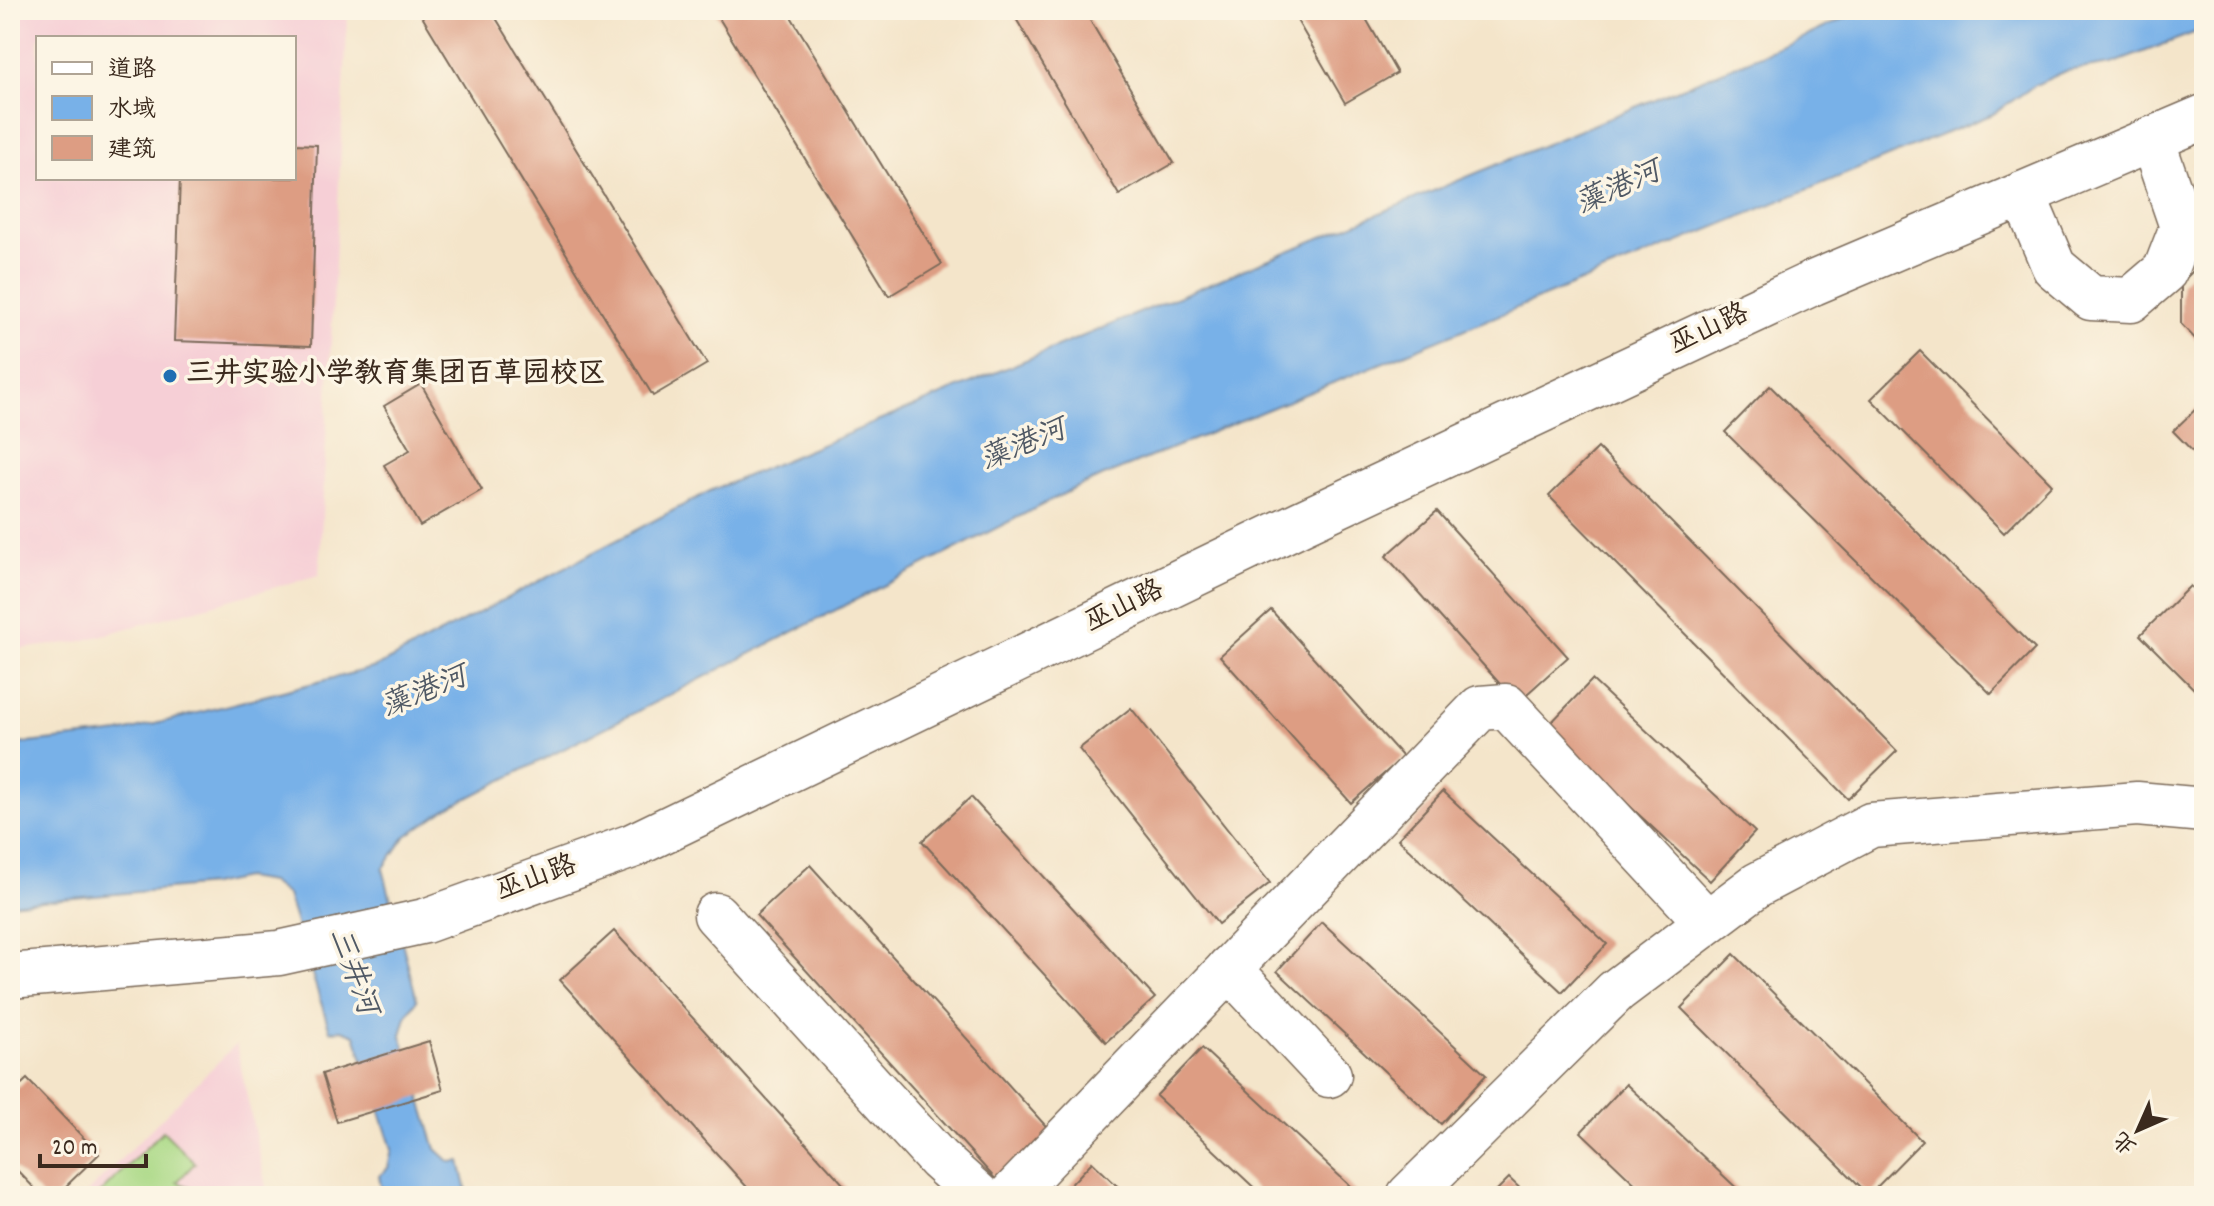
<svg xmlns="http://www.w3.org/2000/svg" width="2214" height="1206" font-family="Dekko,'LXGW WenKai TC',sans-serif">
<rect width="100%" height="100%" fill="#fcf5e5"/>
<filter id="ink" filterUnits="userSpaceOnUse"><feTurbulence type="fractalNoise" baseFrequency=".0125" numOctaves="2"/><feDisplacementMap in="SourceGraphic" scale="16" xChannelSelector="R" yChannelSelector="G"/><feConvolveMatrix kernelMatrix="1 2 1 2 8 2 1 2 1" color-interpolation-filters="sRGB"/></filter>
<filter id="wash" filterUnits="userSpaceOnUse"><feTurbulence type="fractalNoise" baseFrequency=".006" numOctaves="4" result="noise"/><feDisplacementMap in="SourceGraphic" scale="32" xChannelSelector="R" yChannelSelector="G"/><feGaussianBlur stdDeviation="1.8" result="paint"/><feColorMatrix in="noise" values="0 0 0 0 0 0 0 0 0 0 0 0 0 0 0 0 0 1.4 0 .05"/><feComposite in="paint" operator="in"/></filter>
<g filter="url(#wash)">
<rect width="100%" height="100%" fill="#f4e5ca"/>
<g fill="#f6cfd6" fill-rule="evenodd">
<path d="M 10,10 L 348,10 L 319,575 L 78,642 L 10,650 ZM 38,38 L 294,38 L 294,178 L 38,178 Z"/>
<polygon points="236,1044 268,1196 84,1196"/>
</g>
<polygon fill="#aad986" stroke="#728252" stroke-width="2" points="163,1131 195,1163 177,1182 214,1196 97,1196"/>
<polygon fill="#78b1e8" stroke="#5a6e83" stroke-width="2" points="1862,10 2204,10 2204,29 2112,64 2066,71 2035,85 1993,114 1077,487 444,810 405,837 383,869 417,1000 406,1017 401,1035 436,1149 450,1162 460,1161 468,1196 383,1196 379,1176 388,1168 392,1149 355,1035 342,1030 330,1031 287,895 270,882 245,878 211,885 10,904 10,745 120,733 376,667 710,491 1809,35"/>
<g id="blocks">
<g fill="#dd9d83">
<polygon points="418,10 491,10 707,364 653,396"/>
<polygon points="714,10 787,10 942,264 889,296"/>
<polygon points="1011,10 1084,10 1174,163 1119,195"/>
<polygon points="1291,10 1361,10 1397,73 1345,103"/>
<polygon points="294,144 317,145 311,346 174,341 180,178 294,178"/>
<polygon points="2204,260 2204,348 2181,324 2181,283"/>
<polygon points="1920,351 2052,484 2004,533 1871,399"/>
<polygon points="421,384 482,490 420,526 384,465 410,450 384,406"/>
<polygon points="1770,386 2035,649 1991,694 1725,432"/>
<polygon points="2204,401 2204,463 2173,431"/>
<polygon points="1598,448 1897,751 1848,799 1549,496"/>
<polygon points="1437,511 1568,657 1517,703 1386,556"/>
<polygon points="2190,586 2204,600 2204,699 2140,635"/>
<polygon points="1271,610 1403,757 1351,803 1220,656"/>
<polygon points="1592,680 1755,832 1710,881 1546,728"/>
<polygon points="1131,708 1270,883 1218,924 1079,749"/>
<polygon points="1443,791 1607,944 1562,992 1398,839"/>
<polygon points="971,797 1155,998 1106,1042 922,841"/>
<polygon points="810,865 1053,1134 999,1183 756,915"/>
<polygon points="1322,922 1486,1075 1441,1124 1277,971"/>
<polygon points="614,931 854,1196 755,1196 560,980"/>
<polygon points="1734,954 1922,1141 1869,1195 1681,1008"/>
<polygon points="429,1041 443,1090 337,1122 322,1074"/>
<polygon points="1202,1048 1361,1196 1263,1196 1156,1096"/>
<polygon points="27,1079 99,1154 56,1196 42,1196 10,1163 10,1095"/>
<polygon points="1626,1084 1745,1196 1648,1196 1581,1132"/>
<polygon points="1092,1162 1128,1196 1060,1196"/>
<polygon points="1509,1178 1528,1196 1491,1196"/>
</g>
</g>
</g>
<g filter="url(#ink)">
<use href="#blocks" fill-opacity="0" stroke="#7c6b5a" stroke-width="2"/>
<g fill="none" stroke-linecap="round" stroke-linejoin="round">
<g stroke="#7c6b5a" stroke-width="47">
<g id="minor">
<polyline points="2023,194 2054,267 2091,298 2131,300 2165,271 2182,227 2152,139"/>
<polyline points="716,915 938,1159 979,1196"/>
<polyline points="1229,968 1329,1075"/>
<polyline points="10,976 279,953 425,921 632,846 1301,523 1813,283 2204,117"/>
<polyline points="1010,1196 1480,708 1506,706 1707,922"/>
<polyline points="1409,1196 1616,991 1757,885 1871,825 2137,804 2204,810"/>
</g>
</g>
<use href="#minor" stroke="#fff" stroke-width="44"/>
</g>
</g>
<circle fill="#1f6fb2" stroke="#fcf5e5" stroke-width="3" cx="170" cy="376" r="8"/>
<g text-anchor="middle" dominant-baseline="central" stroke-width="7" stroke-linejoin="round" paint-order="stroke">
<g font-size="28" fill="#3b2a1e" stroke="#fcf5e5">
<text transform="translate(1710 331) rotate(-25)">巫山路</text>
<text transform="translate(1125 608) rotate(-26)">巫山路</text>
<text transform="translate(537 880) rotate(-20)">巫山路</text>
</g>
<g font-size="28" font-weight="bold" fill="#3b2a1e" stroke="#fcf5e5" text-anchor="start">
<text x="186" y="376">三井实验小学教育集团百草园校区</text>
</g>
<g font-size="30" font-style="italic" fill="#505965" stroke="#fcf5e5">
<text transform="translate(1619 190) rotate(-24)">藻港河</text>
<text transform="translate(1024 447) rotate(-22)">藻港河</text>
<text transform="translate(425 694) rotate(-22)">藻港河</text>
<text transform="translate(351 972) rotate(70)">三井河</text>
</g>
</g>
<rect width="2214" height="1206" fill="none" stroke="#fcf5e5" stroke-width="40"/>
<rect x="36" y="36" width="260" height="144" fill="#fcf5e5" stroke="#afa495" stroke-width="2"/>
<rect x="52" y="62" width="40" height="12" fill="#ffffff" stroke="#afa495" stroke-width="2"/>
<text x="108" y="76" font-size="24" fill="#3b2a1e">道路</text>
<rect x="52" y="96" width="40" height="24" fill="#78b1e8" stroke="#afa495" stroke-width="2"/>
<text x="108" y="116" font-size="24" fill="#3b2a1e">水域</text>
<rect x="52" y="136" width="40" height="24" fill="#dd9d83" stroke="#afa495" stroke-width="2"/>
<text x="108" y="156" font-size="24" fill="#3b2a1e">建筑</text>
<g transform="translate(2138 1130) rotate(225)" stroke="#fcf5e5" stroke-width="6" paint-order="stroke">
<path d="M0-6L14 30L0 20L-14 30Z" fill="#3b2a1e"/>
<text y="-12" font-size="22" font-weight="bold" text-anchor="middle" fill="#3b2a1e">北</text>
</g>
<path d="M40 1154v12h106v-12" fill="none" stroke="#3b2a1e" stroke-width="4"/>
<text x="52" y="1154" font-size="24" fill="#3b2a1e" stroke="#fcf5e5" stroke-width="6" paint-order="stroke">20 m</text>
</svg>
